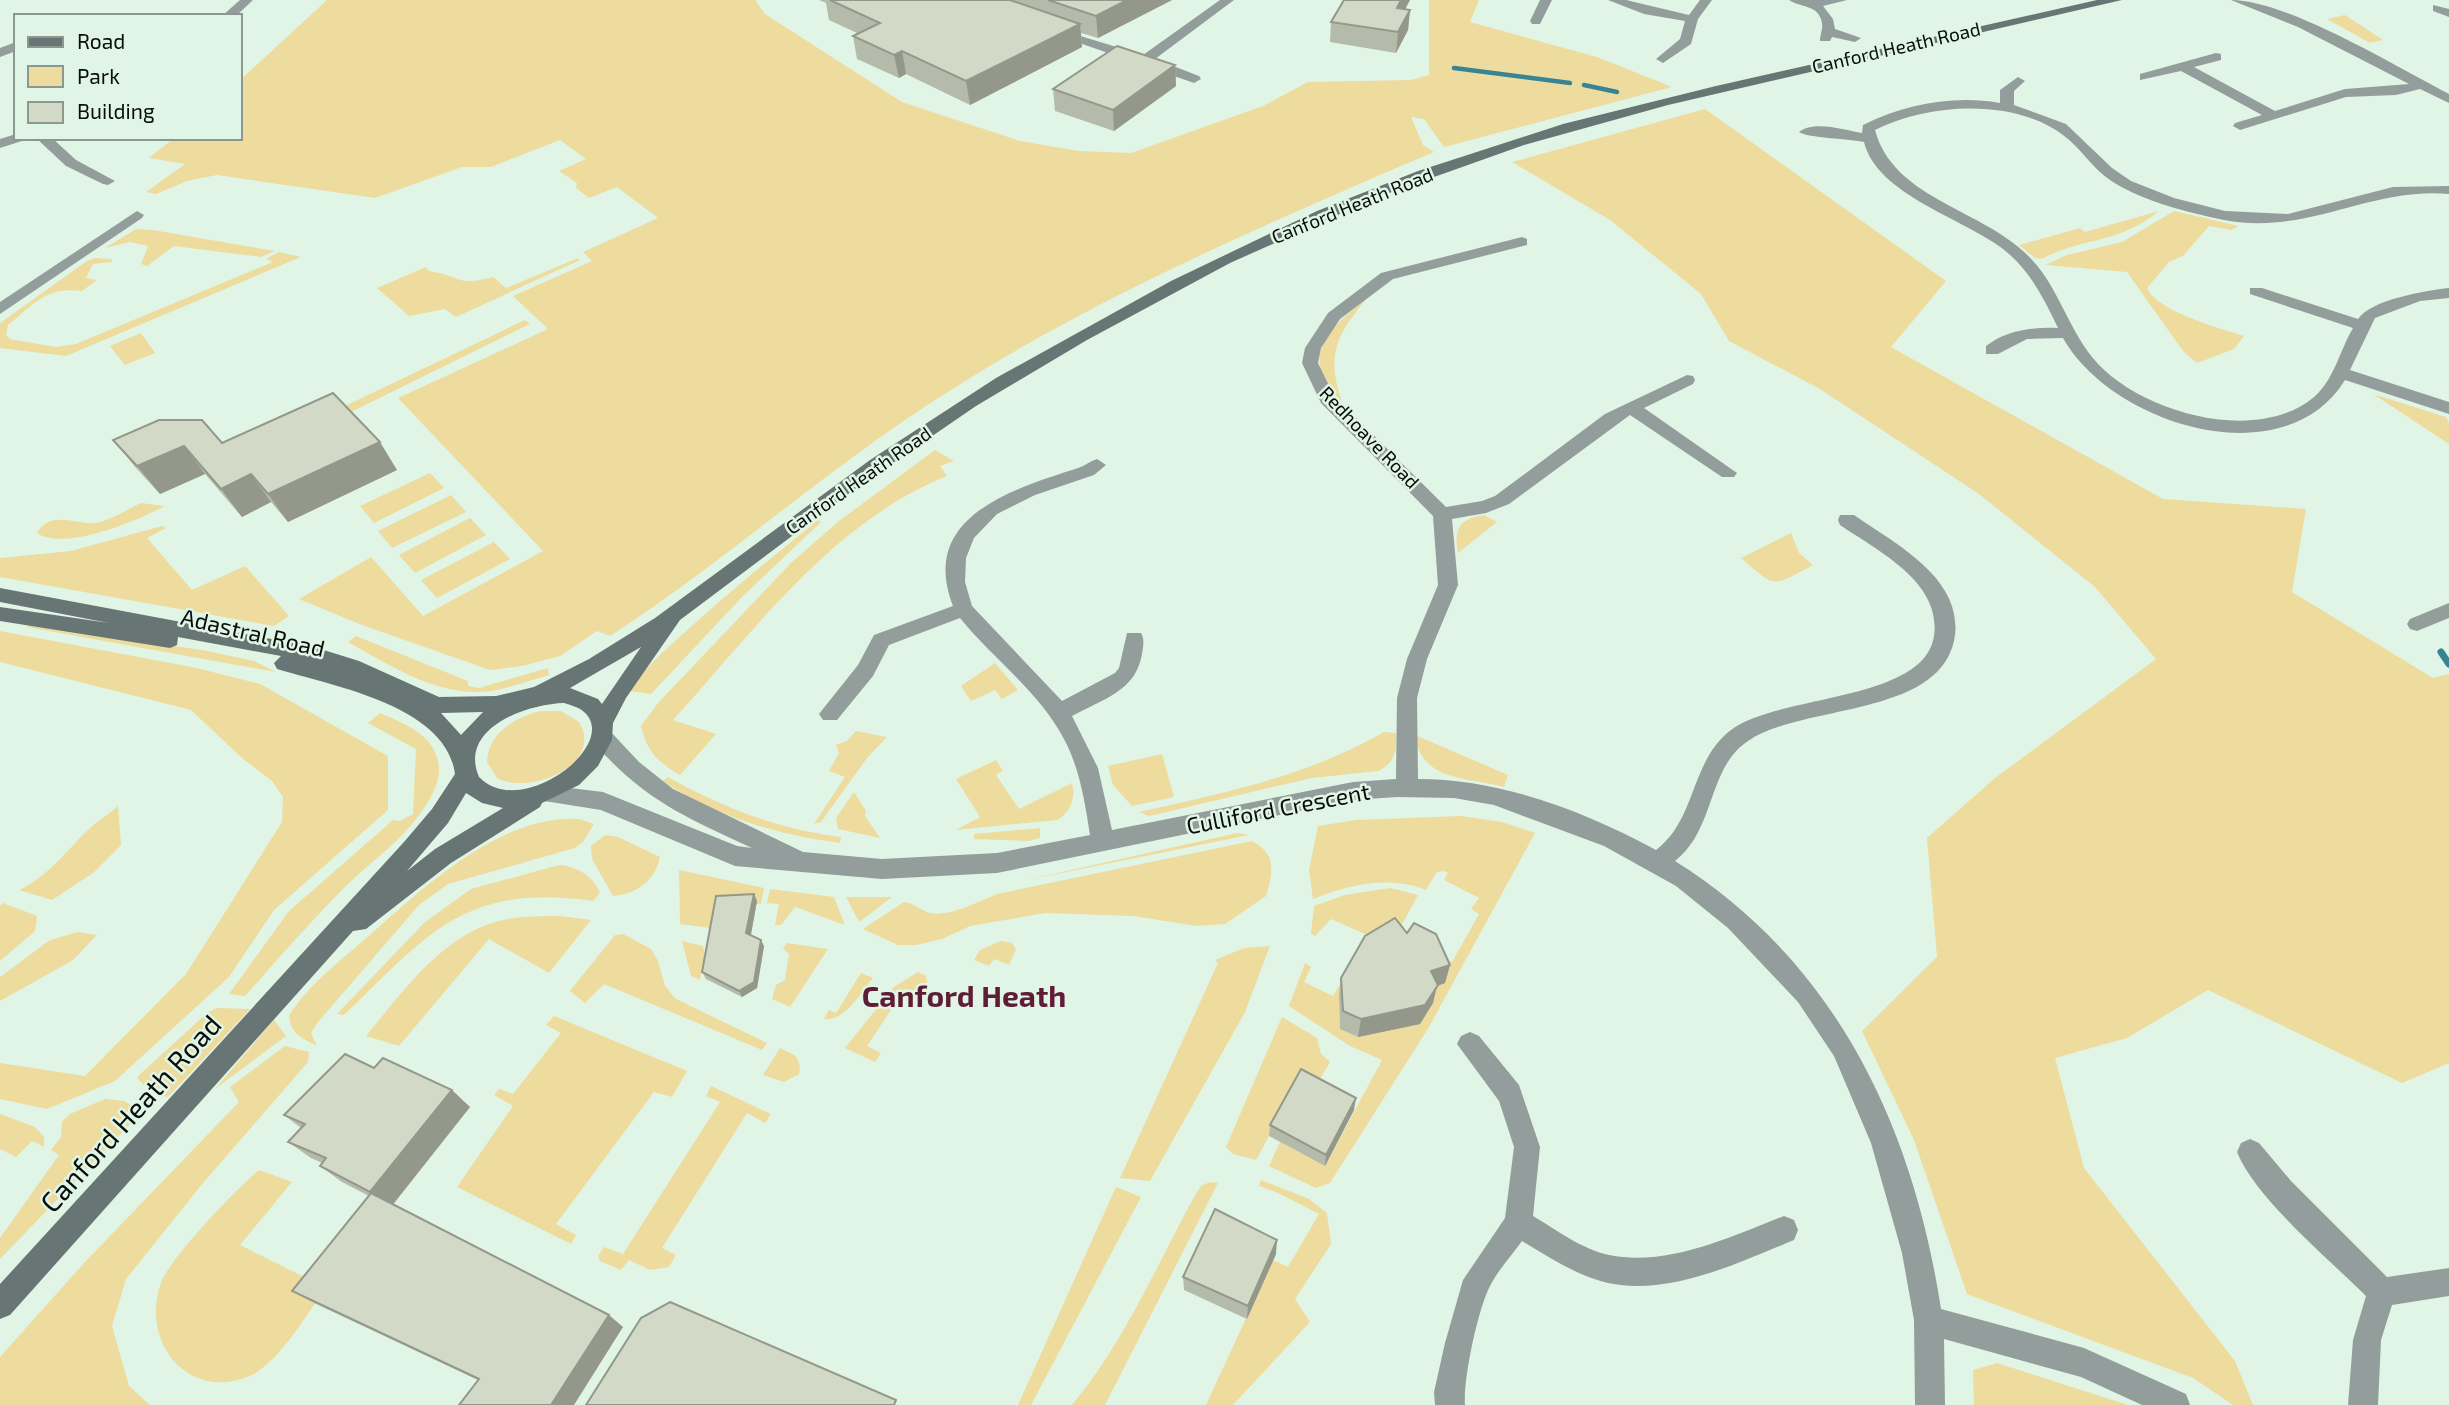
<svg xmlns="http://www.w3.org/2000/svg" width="2449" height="1405" font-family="'Exo 2',sans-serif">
<rect width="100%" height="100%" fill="#e1f5e6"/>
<g fill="#eedb9e">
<path d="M 327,0 L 755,0 L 765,14 L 902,102 L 1020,141 L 1079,151 L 1131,153 L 1263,106 L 1308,82 L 1411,80 L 1429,75 L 1429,0 L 1479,0 L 1470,22 L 1597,57 L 1672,87 L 1444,147 L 1424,119 L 1411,117 L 1423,145 L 1434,152 C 1252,230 1069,308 905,420 C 804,489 712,570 610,636 L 597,631 L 560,656 L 522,666 L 490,670 L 362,625 L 299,599 L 371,557 L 423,616 L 543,551 L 398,398 L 548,329 L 513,296 L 592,261 L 583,252 L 658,218 L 617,187 L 589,198 L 576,188 L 577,183 L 559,171 L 586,159 L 560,140 L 491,167 L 462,167 L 375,198 L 217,175 L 187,181 L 156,194 L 146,192 L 185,164 L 149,158 L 174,138 L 240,138 L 240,80 Z"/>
<polygon points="2345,15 2383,40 2370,43 2327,19"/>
<polygon points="1705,109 1946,281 1891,347 2163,499 2306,509 2292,592 2433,678 2449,674 2449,1063 2402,1083 2208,990 2127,1038 2055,1058 2084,1168 2235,1361 2253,1405 2233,1405 2193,1378 1967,1294 1914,1140 1862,1031 1937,957 1927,838 1995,778 2156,659 2095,587 1979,494 1820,389 1729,341 1701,294 1610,220 1512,162"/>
<path d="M 2159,211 C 2119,244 2083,237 2042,259 L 2035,258 L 2019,245 L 2080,228 L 2085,232 Z"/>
<path d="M 2174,211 L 2239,226 L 2231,230 L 2209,226 L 2183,256 L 2169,262 L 2147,288 C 2158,312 2220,328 2244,336 L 2234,349 L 2197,363 L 2183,351 L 2127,272 L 2045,265 L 2067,255 L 2122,242 Z"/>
<polygon points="136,229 153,230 275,251 261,257 174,246 147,266 141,264 148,246 130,242 105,248"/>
<path d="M 279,252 L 301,257 L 66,356 L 0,348 L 0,323 L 87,261 L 95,258 L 112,259 L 112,262 L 93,264 L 86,278 L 97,280 L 82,291 C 46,286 34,304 8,325 L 6,335 L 10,339 L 56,347 L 76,344 L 273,262 L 266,259 Z"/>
<path d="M 578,258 L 580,260 L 456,317 L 445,309 L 409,316 L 377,288 L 426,267 L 429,271 C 462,276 456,287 493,277 L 506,288 Z"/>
<path d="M 1368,297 C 1338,333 1325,354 1342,401 C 1295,357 1331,327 1368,297 Z"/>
<polygon points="525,320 530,324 351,412 345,406"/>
<polygon points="141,333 155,353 125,365 110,346"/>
<polygon points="2373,394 2446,417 2449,423 2449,444"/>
<path d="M 935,450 L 954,461 L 940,466 L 947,476 C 832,522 754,631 673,720 L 716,734 L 680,775 C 659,763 646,751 641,726 L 658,703 L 791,563 L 839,521 Z"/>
<polygon points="430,473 444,488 374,523 360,506"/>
<polygon points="451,495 466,512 392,548 378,531"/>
<path d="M 141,503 L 165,506 C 139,520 64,552 37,533 C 50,510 73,524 94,523 C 108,522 128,509 141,503 Z"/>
<path d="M 1484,515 L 1497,522 L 1458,553 C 1453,528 1460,519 1484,515 Z"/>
<polygon points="470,518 486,535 415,573 399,555"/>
<path d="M 818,520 L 821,522 L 742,597 L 651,694 L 629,691 C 646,665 670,646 693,625 C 733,589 776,554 818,520 Z"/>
<polygon points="162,526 166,528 147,538 192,590 245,566 289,616 274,626 0,577 0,558 71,551"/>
<path d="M 1791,533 L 1799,553 L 1813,565 C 1771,587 1777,589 1741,558 Z"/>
<polygon points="494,542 510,559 437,598 421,580"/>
<polygon points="30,624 208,651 254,661 276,672 27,627"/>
<polygon points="0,631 197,668 260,684 388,756 388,810 274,910 229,977 115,1081 47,1109 0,1099 0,1063 85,1076 186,974 282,822 283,797 272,781 242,758 191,710 0,662"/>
<path d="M 356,636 L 468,681 L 468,686 L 479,688 L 548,668 L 549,675 C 530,680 511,688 491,691 C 439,698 391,666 348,642 Z"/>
<polygon points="995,663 1018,690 1002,699 995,690 971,701 961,686"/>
<path d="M 540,711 L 561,711 L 579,722 C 605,764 530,796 497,778 L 487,762 C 488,733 514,718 540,711 Z"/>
<path d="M 380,713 C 406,724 440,737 439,772 C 438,790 423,811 412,824 C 393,847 367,865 346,886 C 311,921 278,959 245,996 L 229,994 L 289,911 L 393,820 L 400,821 L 413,814 L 416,749 L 368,723 Z"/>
<polygon points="856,731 887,737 867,758 821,822 814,824 845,777 829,771 839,753 836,745 847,741"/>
<path d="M 1384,732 L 1396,733 C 1397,751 1395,763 1378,771 L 1312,778 L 1149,816 L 1139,812 C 1224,793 1308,776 1384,732 Z"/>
<path d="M 1415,735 L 1508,775 L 1504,787 C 1468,777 1421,782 1415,735 Z"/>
<polygon points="1162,754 1174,797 1132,806 1113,785 1108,766"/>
<path d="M 996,760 L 1003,771 L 996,775 L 1019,809 L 1072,783 C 1076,798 1070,813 1057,820 L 956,830 L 980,817 L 956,779 Z"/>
<path d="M 668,777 C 723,808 778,829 841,837 L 840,843 C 776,835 716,816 662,781 Z"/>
<polygon points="854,792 866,811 865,816 880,838 838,829 836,818"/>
<path d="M 118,806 L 121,845 L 93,873 L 52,900 L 19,890 C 48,877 66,851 88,830 C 97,821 108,815 118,806 Z"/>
<path d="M 1461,816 L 1502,822 L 1535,833 L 1429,1027 L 1330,1183 L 1316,1188 L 1269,1166 L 1280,1142 L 1325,1166 L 1382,1060 L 1350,1046 L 1289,1006 L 1305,963 L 1311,967 L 1304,982 L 1333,996 L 1343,979 L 1347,981 L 1339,996 L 1340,1029 L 1358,1037 L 1432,953 L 1452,962 L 1479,914 L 1471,909 L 1479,898 L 1444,880 L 1448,873 L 1444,871 L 1437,872 L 1426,890 C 1389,875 1349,885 1313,899 L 1309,870 L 1318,826 L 1356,820 Z"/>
<path d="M 579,819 L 594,824 L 583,842 L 575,848 L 448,884 L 419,905 L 318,1022 L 311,1033 L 317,1046 C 301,1037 291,1035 289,1016 C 307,986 338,963 364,940 C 420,891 499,814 579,819 Z"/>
<polygon points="1040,828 1040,838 1029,841 974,839 974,834"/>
<polygon points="1237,833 1249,835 1022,881"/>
<path d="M 605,835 L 618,837 L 660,857 C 655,881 636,894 613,896 L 592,859 L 591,846 Z"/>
<path d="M 1252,841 C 1277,854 1273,872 1266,896 L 1225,924 L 1197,926 L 1133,916 L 1045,913 L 970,926 L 942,939 L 916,945 L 898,945 L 863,929 L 904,902 C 915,903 921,911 930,913 C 951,917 979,901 997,894 Z"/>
<path d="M 559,865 C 576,866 594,876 600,893 L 593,901 C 464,883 429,933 344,1015 L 337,1014 L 425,922 L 471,889 Z"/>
<polygon points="679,870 764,888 761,904 756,904 757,901 716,922 710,922 710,928 680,924"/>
<polygon points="1390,888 1418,895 1400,928 1365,934 1331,919 1315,936 1311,933 1314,906 1345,895"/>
<polygon points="770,889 834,897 845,925 795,907 781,925 775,925 779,904 767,903"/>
<polygon points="846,897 892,897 859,922"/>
<polygon points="3,903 37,916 35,931 0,961 0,906"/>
<path d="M 560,916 L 591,920 L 549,973 L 489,939 L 399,1046 L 366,1036 C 401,994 440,938 495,922 C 516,916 539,916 560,916 Z"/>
<polygon points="78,932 97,935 73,960 0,1001 0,977 50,940"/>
<polygon points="623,934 651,949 658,961 665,986 676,999 767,1043 762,1050 604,984 585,1003 570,991 615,935"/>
<polygon points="682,941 703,946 705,955 700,980 691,976"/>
<polygon points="1001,941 1012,943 1016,949 1009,965 994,959 989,966 974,960 980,950"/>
<polygon points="787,943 828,949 790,1007 772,999 776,985 785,980 789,954 783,948"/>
<polygon points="1270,946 1245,1012 1150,1181 1120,1178 1218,963 1215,960 1244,948"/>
<polygon points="918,972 926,976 927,982 919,992 905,989 867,1046 881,1053 875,1062 845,1048 894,987"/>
<path d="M 861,973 L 873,978 C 861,992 845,1022 824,1019 L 829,1010 L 836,1013 Z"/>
<path d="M 217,1008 L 250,1009 L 168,1097 C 159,1096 141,1085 137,1077 L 207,1013 Z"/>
<polygon points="554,1016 687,1071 672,1097 654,1092 556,1224 576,1235 571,1244 457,1187 513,1106 494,1095 499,1089 513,1094 561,1033 546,1025"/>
<polygon points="1282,1017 1317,1038 1321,1054 1330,1062 1314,1089 1299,1081 1256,1160 1233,1154 1226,1147"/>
<polygon points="274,1020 286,1036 215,1089"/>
<polygon points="285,1046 309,1052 308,1062 203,1183 126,1279 112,1326 129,1386 150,1405 0,1405 0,1357 84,1263 239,1102 230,1087"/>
<polygon points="780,1048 796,1056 800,1066 799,1074 784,1082 763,1075"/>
<polygon points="711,1086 771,1114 765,1123 747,1113 662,1248 676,1255 669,1267 650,1270 629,1260 621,1270 600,1261 598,1256 604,1247 623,1254 720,1102 706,1096"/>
<polygon points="105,1099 124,1101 137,1108 132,1122 0,1259 0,1238 59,1155 51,1150 61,1137 62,1122 70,1114"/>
<polygon points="0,1114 35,1127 44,1137 44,1147 32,1141 16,1157 0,1149"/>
<path d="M 259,1170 L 292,1182 L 240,1245 L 326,1288 C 305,1316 284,1355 254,1374 C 191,1405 139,1344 161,1283 C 169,1259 237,1188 259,1170 Z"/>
<polygon points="1261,1180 1309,1199 1327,1213 1331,1244 1295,1299 1310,1322 1233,1405 1206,1405 1273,1260 1288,1267 1319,1214 1278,1193 1259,1186"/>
<path d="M 1210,1182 L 1218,1183 L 1105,1405 L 1072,1405 C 1123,1344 1155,1269 1193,1199 L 1201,1186 Z"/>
<polygon points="1116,1187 1141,1197 1031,1405 1018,1405"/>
<polygon points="1997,1363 2128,1405 1974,1405 1973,1370"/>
</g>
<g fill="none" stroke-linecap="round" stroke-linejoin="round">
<g stroke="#398494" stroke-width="4.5">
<polyline points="1454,68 1570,83"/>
<polyline points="1584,85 1617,92"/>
</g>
<polyline stroke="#398494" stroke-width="7" points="2441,652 2449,664"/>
<g fill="#939d9b" fill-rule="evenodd">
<polygon points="240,0 253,0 236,16 222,16"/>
<polygon points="1220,0 1234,0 1155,59 1199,76 1201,79 1194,83 1048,32 1054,28 1143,55"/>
<polygon points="1540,0 1552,0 1540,24 1532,24 1530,21"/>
<polygon points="1608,0 1626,0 1689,15 1700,0 1712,0 1698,19 1691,44 1663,63 1656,59 1680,39 1685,21 1644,14"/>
<path d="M 1789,0 L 1847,0 L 1823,6 L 1833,19 L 1835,29 L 1861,38 L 1855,42 L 1832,37 L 1830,41 L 1820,41 C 1820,35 1823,29 1822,23 C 1819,4 1800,8 1789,0 Z"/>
<path d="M 2231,0 C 2287,0 2396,67 2449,94 L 2449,103 L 2420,89 L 2396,95 L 2346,97 L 2240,130 L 2233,126 L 2235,123 L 2262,115 L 2181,71 L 2140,80 L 2140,74 L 2216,53 L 2221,54 L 2221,60 L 2194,67 L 2275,111 L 2345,89 L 2409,84 L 2298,27 Z"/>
<polygon points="2433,5 2449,9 2449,17 2433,11"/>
<polygon points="16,42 16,51 0,57 0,48"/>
<path d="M 2018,77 L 2025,81 L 2014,91 L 2014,105 L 2066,124 L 2112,168 L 2131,181 L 2174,198 L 2225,211 L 2288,214 L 2393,187 L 2449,186 L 2449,194 C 2368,187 2308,236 2224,220 C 2187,212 2145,202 2113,182 C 2093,170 2082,149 2063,135 C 2014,98 1928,103 1875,130 C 1893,197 1976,208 2023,251 C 2057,281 2065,323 2092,357 C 2136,412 2257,446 2314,397 C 2334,380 2340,350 2353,328 L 2250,294 L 2250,288 L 2262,288 L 2358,319 C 2372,299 2425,291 2449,288 L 2449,298 L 2420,301 L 2375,318 L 2350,370 L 2449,402 L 2449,414 L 2345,380 C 2284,479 2111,424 2063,338 L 2027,339 L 1998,354 L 1986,354 L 1986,346 C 2007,330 2032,327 2058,328 C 2043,297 2030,270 2003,249 C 1963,218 1877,195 1864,142 C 1851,139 1807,138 1799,132 C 1814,120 1845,130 1862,133 L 1863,125 C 1906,104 1953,95 2000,103 L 2000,90 Z"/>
<polygon points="16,134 16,138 24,138 22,141 0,148 0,139"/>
<polygon points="36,138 52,138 76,160 115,181 108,185 103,184 66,166"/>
<polygon points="137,211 144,215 142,218 0,314 0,302"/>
<path d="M 1522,237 L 1527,239 L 1527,245 L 1393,279 L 1340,319 L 1321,348 L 1318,363 L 1334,396 L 1446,507 L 1482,501 L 1495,496 L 1605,414 L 1687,375 L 1693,376 L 1695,380 L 1693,384 L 1644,408 L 1737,473 L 1734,477 L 1722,477 L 1630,415 L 1509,504 L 1486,513 L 1452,519 L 1458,585 L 1427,659 L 1417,698 L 1418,779 C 1501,779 1584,811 1656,850 C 1697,819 1690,761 1731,730 C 1779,694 1924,702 1934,636 C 1942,582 1878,551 1840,525 L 1838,520 L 1840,515 L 1854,515 C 1894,543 1962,577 1955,635 C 1944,718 1804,703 1748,741 C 1707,768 1716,829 1675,861 C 1836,962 1913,1126 1941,1309 L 2084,1348 L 2186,1394 L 2190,1405 L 2142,1405 L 2081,1377 L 1944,1339 L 1945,1405 L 1915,1405 L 1914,1320 L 1902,1253 L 1871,1143 L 1834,1056 L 1798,1002 L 1728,928 L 1676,886 L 1604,846 L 1494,805 L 1454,798 L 1397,797 L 1353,800 L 997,873 L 882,879 L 735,866 L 601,810 L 538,800 L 535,794 L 538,788 L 546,785 L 603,792 L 737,846 L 752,848 C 685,817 644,800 594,743 L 591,737 L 594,731 L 602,729 L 610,731 L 639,762 L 673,789 L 803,852 L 882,859 L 997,853 L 1090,835 C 1085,803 1080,770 1065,741 C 1040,692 994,660 960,618 L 889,645 L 873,676 L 837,720 L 823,720 L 819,714 L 858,665 L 874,635 L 953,606 C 918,516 1014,489 1078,468 C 1085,466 1090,461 1097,459 L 1106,465 L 1094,475 L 1035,495 L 997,514 L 974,538 L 966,558 L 965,582 L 972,606 L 1062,701 L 1115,673 L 1119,668 L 1127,633 L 1141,633 C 1145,640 1143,646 1142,654 C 1136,691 1103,699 1072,716 L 1098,768 L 1112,830 L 1353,782 L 1396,779 L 1397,698 L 1407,659 L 1438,585 L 1433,516 L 1321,403 L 1302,363 L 1305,348 L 1328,313 L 1381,273 Z"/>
<polygon points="2449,603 2449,618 2417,631 2410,629 2407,624 2410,619"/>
<path d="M 1470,1032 L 1479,1036 L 1519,1085 L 1540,1147 L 1533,1216 C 1557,1230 1581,1249 1609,1255 C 1668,1267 1730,1237 1784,1216 L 1794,1220 L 1798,1230 L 1794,1240 C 1738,1263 1670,1296 1608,1283 C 1577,1276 1549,1257 1522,1241 C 1512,1255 1498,1270 1490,1286 C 1478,1309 1463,1379 1465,1405 L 1435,1405 L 1434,1392 L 1445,1343 L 1463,1280 L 1505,1218 L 1514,1147 L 1499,1101 L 1457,1044 L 1461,1036 Z"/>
<path d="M 2250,1139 L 2259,1143 L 2291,1181 L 2387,1277 L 2449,1268 L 2449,1296 L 2392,1305 L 2381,1340 L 2378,1405 L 2348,1405 L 2353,1340 L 2366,1296 C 2329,1259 2256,1199 2237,1152 L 2241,1143 Z"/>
</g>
<path fill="#677674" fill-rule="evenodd" d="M 2097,0 L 2122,0 L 1668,105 L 1524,145 L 1378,197 L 1230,263 L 1087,340 L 976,406 L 852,491 L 680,620 L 626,698 L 613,723 L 612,740 L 598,766 L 579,785 L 542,803 L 540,807 L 451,863 L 366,929 L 353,931 L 10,1315 L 0,1319 L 0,1284 L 404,842 L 432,809 L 455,774 C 446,705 332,686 277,669 L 274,663 L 281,656 L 178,637 L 177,645 L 170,648 L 0,621 L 0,607 L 109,623 L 0,602 L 0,588 L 314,647 L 359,661 L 439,697 L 496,696 L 534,687 L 589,659 L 655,618 L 870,460 L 996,378 L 1171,281 L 1317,211 L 1418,171 L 1563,124 L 1716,86 ZM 641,647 L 602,704 L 598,699 L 570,688 ZM 564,703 C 570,705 579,707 584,712 C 621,744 521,821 479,777 C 458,728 527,704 564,703 ZM 483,712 L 461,735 L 441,713 ZM 466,793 L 482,803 L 503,808 L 435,849 L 407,871 L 448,823 Z"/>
</g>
<g fill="#b5bbaa">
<polygon points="819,0 1172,0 1098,38 1081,33 1082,47 970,105 906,74 899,78 857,59 853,36 857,33 829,20 826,3"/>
<polygon points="1344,0 1410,0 1405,9 1410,10 1408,30 1396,53 1330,42 1331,22"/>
<polygon points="1175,65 1176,86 1114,131 1055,111 1053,89"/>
<polygon points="113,440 222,443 397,470 288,522 271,502 242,517 205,474 160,494 136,468"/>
<polygon points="754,894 757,901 751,935 764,946 757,988 742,997 706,979 702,972"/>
<polygon points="1450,965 1445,983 1437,986 1433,1003 1420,1024 1358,1037 1340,1029 1339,996 1341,978"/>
<polygon points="374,1068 470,1107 393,1204 623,1327 478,1380 314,1303 292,1291 369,1196 342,1182 320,1166 322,1163 311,1158 288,1142 301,1128 284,1115"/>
<polygon points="1354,1110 1325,1166 1269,1136 1270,1125"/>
<polygon points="1276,1254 1247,1319 1184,1290 1183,1277"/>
</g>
<g fill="#93988b">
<polygon points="1127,0 1172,0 1098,38 1096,16"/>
<polygon points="1401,0 1410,0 1395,28 1397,8"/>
<polygon points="1410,10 1408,30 1396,53 1398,32"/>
<polygon points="1080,24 1082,47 970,105 966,81"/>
<polygon points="902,51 906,74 899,78 894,55"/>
<polygon points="1175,65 1176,86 1114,131 1113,110"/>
<polygon points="380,442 397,470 288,522 268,494"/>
<polygon points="184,446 205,474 160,494 137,466"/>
<polygon points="251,474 271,502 242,517 221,489"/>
<polygon points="754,894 757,901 750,939 746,933"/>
<polygon points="761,940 764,946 757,988 742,997 739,991"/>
<polygon points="1450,965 1445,983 1437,986 1433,1003 1420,1024 1358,1037 1361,1019 1431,971"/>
<polygon points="452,1090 470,1107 391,1207 370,1192"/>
<polygon points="1356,1098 1354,1110 1325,1166 1326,1155"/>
<polygon points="1277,1240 1276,1254 1247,1319 1248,1306"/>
<polygon points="609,1315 623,1327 574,1405 551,1405"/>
</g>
<g fill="#d2d9c6" stroke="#93988b" stroke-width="2">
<polygon points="830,0 1010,0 1080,24 966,81 902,51 894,55 853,36 880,23"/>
<polygon points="1048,0 1127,0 1096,16"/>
<polygon points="1344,0 1401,0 1397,8 1410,10 1398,32 1331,22"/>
<polygon points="1117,46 1175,65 1113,110 1053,89"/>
<polygon points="333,393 380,442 268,494 251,474 221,489 184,446 137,466 113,440 159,420 202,420 222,443"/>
<polygon points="754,894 746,933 761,940 754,982 739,991 702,972 716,896"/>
<polygon points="1395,918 1407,933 1414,923 1436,934 1450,965 1431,971 1438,985 1425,1005 1361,1019 1343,1011 1341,978 1365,936"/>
<polygon points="345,1054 374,1068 383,1058 452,1090 370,1192 320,1166 326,1158 288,1142 305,1124 284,1115"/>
<polygon points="1301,1069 1356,1098 1326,1155 1270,1125"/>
<polygon points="371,1193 609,1315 551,1405 459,1405 479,1379 292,1291"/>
<polygon points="1215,1209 1277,1240 1248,1306 1183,1277"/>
<polygon points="670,1302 896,1400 894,1405 586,1405 641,1318"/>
</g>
<g text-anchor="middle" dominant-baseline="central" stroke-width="5" stroke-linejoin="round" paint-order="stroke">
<g font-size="19" fill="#070d09" stroke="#e1f5e6">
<text transform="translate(1896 47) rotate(-13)">Canford Heath Road</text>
<text transform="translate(1352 205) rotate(-22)">Canford Heath Road</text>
<text transform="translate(1370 437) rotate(46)">Redhoave Road</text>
<text transform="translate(858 480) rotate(-35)">Canford Heath Road</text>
</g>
<g font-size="23" fill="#070d09" stroke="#e1f5e6">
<text transform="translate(253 632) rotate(13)">Adastral Road</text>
<text transform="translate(1278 808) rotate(-11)">Culliford Crescent</text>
</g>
<g font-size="28" fill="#070d09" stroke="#e1f5e6">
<text transform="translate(130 1113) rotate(-48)">Canford Heath Road</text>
</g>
<g font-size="30" font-weight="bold" fill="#5f1c36" stroke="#e1f5e6">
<text x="964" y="995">Canford Heath</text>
</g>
</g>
<rect x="14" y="14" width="228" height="126" fill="#e1f5e6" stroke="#8a988e" stroke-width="2"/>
<rect x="28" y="37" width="35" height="10" fill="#677674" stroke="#8a988e" stroke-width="2"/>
<text x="77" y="49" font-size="21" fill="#070d09">Road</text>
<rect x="28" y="66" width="35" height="21" fill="#eedb9e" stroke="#8a988e" stroke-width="2"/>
<text x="77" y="84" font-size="21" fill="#070d09">Park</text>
<rect x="28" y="102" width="35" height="21" fill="#d2d9c6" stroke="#8a988e" stroke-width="2"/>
<text x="77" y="119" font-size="21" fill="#070d09">Building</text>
</svg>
